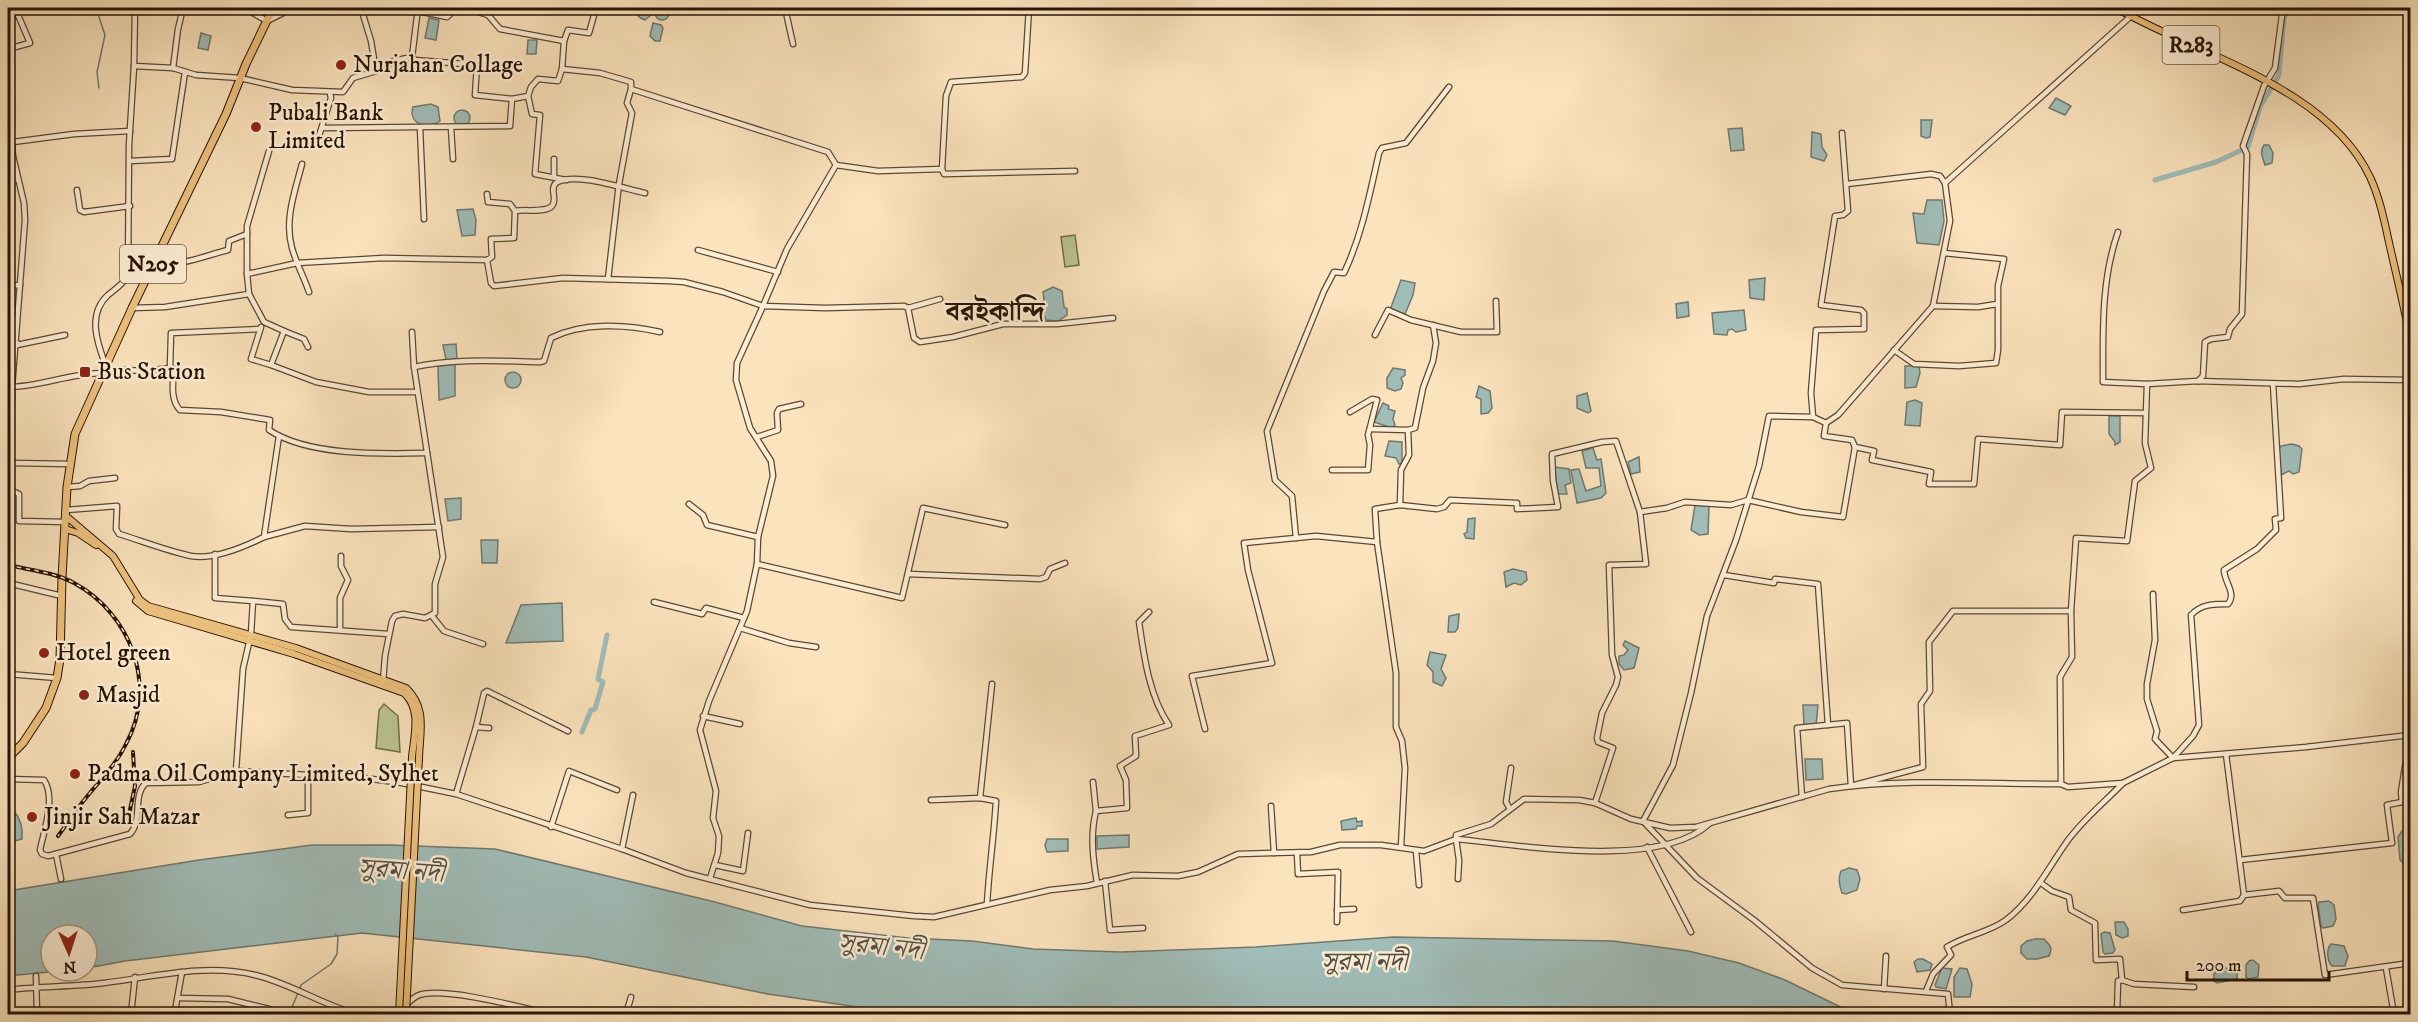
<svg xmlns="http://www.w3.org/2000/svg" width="2418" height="1022" font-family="'IM FELL DW Pica','Noto Serif Bengali',serif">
<rect width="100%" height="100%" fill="#fbe3bd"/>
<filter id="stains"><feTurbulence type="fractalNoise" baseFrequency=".00333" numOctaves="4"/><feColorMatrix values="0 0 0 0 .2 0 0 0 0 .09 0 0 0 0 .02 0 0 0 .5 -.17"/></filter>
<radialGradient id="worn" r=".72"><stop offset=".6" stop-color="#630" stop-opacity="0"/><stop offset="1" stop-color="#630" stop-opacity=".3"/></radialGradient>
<g fill="#bbc493" stroke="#716c4c" stroke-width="1.5">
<polygon points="1075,235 1079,265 1065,267 1061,237"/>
<polygon points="384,704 398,716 400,752 376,748 379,710"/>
</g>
<g fill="#a0bdb8" stroke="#707970" stroke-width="1.5">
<circle cx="662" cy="13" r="7"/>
<path d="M 635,8 L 649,8 L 651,15 L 645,20 C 639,18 635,15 635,8 Z"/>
<polygon points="429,18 439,20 436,40 425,38"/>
<polygon points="653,23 661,25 663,28 660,41 655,41 650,36"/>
<polygon points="201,33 211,36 208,50 198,48"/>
<polygon points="528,40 537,40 536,54 527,54"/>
<polygon points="2056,98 2071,106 2065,115 2049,108"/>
<path d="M 431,104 L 438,107 L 440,121 C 427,130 408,124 413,107 Z"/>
<circle cx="462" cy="118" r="8"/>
<polygon points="1921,120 1932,120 1930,137 1926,138 1921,136"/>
<polygon points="1742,128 1744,150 1731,151 1728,129"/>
<polygon points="1812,132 1821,134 1822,147 1827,155 1824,161 1811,157"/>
<path d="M 2264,145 L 2269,145 L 2273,153 L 2272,163 L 2265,165 C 2263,158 2259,152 2264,145 Z"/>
<polygon points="1927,200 1942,200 1944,221 1939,245 1917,243 1913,213 1924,214"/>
<polygon points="473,209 476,220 475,235 462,236 457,210"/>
<polygon points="1765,278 1764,300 1750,298 1749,280"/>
<polygon points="1401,280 1415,283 1413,295 1405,314 1390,310"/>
<polygon points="1053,287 1062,291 1064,307 1067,309 1067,315 1058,321 1046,320 1040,304 1044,300 1043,292"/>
<polygon points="1688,302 1689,316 1677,318 1676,304"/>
<polygon points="1744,310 1746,330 1736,332 1732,329 1728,330 1727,335 1714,334 1712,313"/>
<polygon points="456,344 457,359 446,360 443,345"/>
<polygon points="455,364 455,396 439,400 438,366"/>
<polygon points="1905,366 1919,366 1920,373 1916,387 1905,388"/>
<polygon points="1393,368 1405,370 1405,375 1401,378 1403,383 1401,389 1395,391 1387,388 1387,378"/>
<circle cx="513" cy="380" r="8"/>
<polygon points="1479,386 1490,391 1492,408 1488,413 1481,414 1481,399 1476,397"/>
<polygon points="1587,393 1591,411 1588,413 1577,408 1577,396"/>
<polygon points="1915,400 1922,403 1920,426 1905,425 1907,402"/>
<polygon points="1383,403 1389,406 1388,409 1395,411 1393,419 1395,425 1392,428 1374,422"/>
<polygon points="2109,416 2120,416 2120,442 2115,445 2115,442 2109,434"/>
<polygon points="1389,441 1402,442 1402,463 1399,464 1396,458 1385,456"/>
<polygon points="2292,444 2299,446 2302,449 2299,472 2293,474 2289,471 2281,475 2279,449 2281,446"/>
<polygon points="1593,448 1597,460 1601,459 1606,493 1601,498 1577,503 1571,470 1579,469 1586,491 1601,486 1599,468 1586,468 1582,451"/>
<polygon points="1639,457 1640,472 1631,474 1628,462"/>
<polygon points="1554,467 1569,469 1571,483 1565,485 1567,494 1558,494"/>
<polygon points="461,498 461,519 448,521 445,499"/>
<polygon points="1695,505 1709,506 1708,534 1699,535 1691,530"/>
<polygon points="1475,518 1474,539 1466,538 1464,534 1467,532 1468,519"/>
<polygon points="481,540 498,540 497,563 482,563"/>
<polygon points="1513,569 1526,572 1527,580 1521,585 1514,583 1506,587 1504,572"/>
<polygon points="562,603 563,641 506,643 521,605"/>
<polygon points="1459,614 1458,628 1455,632 1448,632 1449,616"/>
<polygon points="1625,641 1639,648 1634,668 1624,670 1619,664 1619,656 1624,655 1628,650 1623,645"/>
<polygon points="1430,652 1446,655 1441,669 1446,678 1442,686 1433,682 1433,672 1427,665"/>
<polygon points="1803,705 1818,705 1816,725 1804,726"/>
<polygon points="1805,759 1822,759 1823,779 1806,780"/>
<path d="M 2410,775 L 2410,805 L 2407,805 C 2403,797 2404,785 2407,776 Z"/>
<path d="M 8,810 L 14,811 C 21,819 23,828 22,839 L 8,843 Z"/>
<polygon points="1356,818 1357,822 1362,821 1362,826 1357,826 1356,829 1342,830 1341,821"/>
<polygon points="2402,831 2410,831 2410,864 2404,864 2400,860 2398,837"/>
<polygon points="1129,835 1129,847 1097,849 1097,836"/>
<polygon points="1047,839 1068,839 1068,851 1047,852 1045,845"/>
<polygon points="312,845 390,845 495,849 715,902 802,926 908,938 972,941 1033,949 1121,952 1256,947 1393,937 1613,941 1688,951 1739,963 1785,980 1855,1014 906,1014 768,994 586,957 362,933 125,961 87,968 87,935 51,935 51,971 59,971 8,976 8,891 199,860"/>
<path d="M 1849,868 L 1857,870 L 1860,879 L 1857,890 L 1846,894 L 1842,893 C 1839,885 1838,878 1841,871 Z"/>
<polygon points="2329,901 2334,905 2336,919 2333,926 2323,928 2321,926 2318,905 2319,902"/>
<polygon points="2115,922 2124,922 2128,929 2128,936 2122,938 2116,935"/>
<polygon points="2104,932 2110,933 2115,950 2113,953 2105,954 2103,952 2101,934"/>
<path d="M 2035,939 L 2044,939 C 2050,945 2053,948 2049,956 L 2037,959 L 2027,959 L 2021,953 L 2021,946 L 2027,941 Z"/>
<path d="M 2331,944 L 2344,946 L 2348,956 L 2345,966 L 2332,966 C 2327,961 2326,949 2331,944 Z"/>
<polygon points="1918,959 1923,959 1932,964 1930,970 1917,972 1914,962"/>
<polygon points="2253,960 2259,965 2258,977 2249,979 2246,977 2246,965 2249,961"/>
<polygon points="1942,968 1952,969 1946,989 1936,987 1935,985"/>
<polygon points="1960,968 1967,969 1972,984 1970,997 1954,997 1954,977"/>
<polygon points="2225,968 2232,969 2237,973 2237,979 2217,983 2214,981 2214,974 2218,970"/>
</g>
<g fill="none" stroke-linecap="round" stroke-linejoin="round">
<g stroke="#707970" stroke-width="1.5">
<polyline points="96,8 105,35 97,72 99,88"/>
<polyline points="300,989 301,985 331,964 337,954 338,937 335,934"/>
<polyline points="289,1014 298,993"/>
</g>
<g stroke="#a0bdb8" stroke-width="5">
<polyline points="2155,180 2216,162 2248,147 2260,107 2279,75 2284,17 2291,8"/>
<polyline points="582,732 591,710 595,709 603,682 598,679 607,635"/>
</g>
<g stroke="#5c4732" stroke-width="7">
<g id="minor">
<polyline points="135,8 134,66 173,68"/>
<polyline points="183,8 178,29 173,68 196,75 240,78 292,90 343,92 353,78 383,69 393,61 412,57 418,8"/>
<polyline points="244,8 267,21 293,8"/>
<polyline points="361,8 371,41 376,71"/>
<polyline points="465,8 488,15 500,29 564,41 568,30 589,33 596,8"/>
<polyline points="785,8 793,44"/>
<polyline points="418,11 447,17 457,8"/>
<polyline points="8,49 30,43 15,8"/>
<polyline points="412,57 415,60 477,65 475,95 512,99"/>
<polyline points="562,69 600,73 631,82 631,89 828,152 836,165"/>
<polyline points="8,93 13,156 24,203 25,220 12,387 10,490 19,494 19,521 66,522"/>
<polyline points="528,96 532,114 540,115 535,174 566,180"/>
<polyline points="322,128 510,126 512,99 528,96 531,87 538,79 558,81 562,69 564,41"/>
<polyline points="420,128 424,219"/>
<polyline points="451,128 453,159"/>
<polyline points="296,143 317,142 331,98 330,93"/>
<polyline points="8,144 13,142 74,134 130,131"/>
<polyline points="130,161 172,159 185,72"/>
<path d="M 302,164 C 295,191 284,220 292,248 C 296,263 304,277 309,292"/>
<polyline points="836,165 787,249 763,306 825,308 904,306 908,308 914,338 920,342 953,337 1003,324 1057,324 1113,318"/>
<polyline points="836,165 878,171 942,169 944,174 1075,171"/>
<polyline points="942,169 946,96 951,82 1022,77 1025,73 1029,8"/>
<polyline points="554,177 554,159"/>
<polyline points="8,180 17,179"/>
<polyline points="1945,183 2140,8"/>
<polyline points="1847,184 1931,174 1940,176 1945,183 1950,221 1933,306 1838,415 1826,423 1813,417 1769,416 1759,466 1736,540 1707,616 1691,693 1673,765 1643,821 1697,878 1754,920 1812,968 1842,985 1948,994 1950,1014"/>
<polyline points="77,190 80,210 84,212 130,206"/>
<polyline points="487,194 488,202 510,204 515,211"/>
<path d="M 2118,232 C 2101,280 2103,332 2103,382 L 2147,384 L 2198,381 L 2299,384 L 2344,379 L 2410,380"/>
<polyline points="698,250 778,272"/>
<path d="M 487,260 L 492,257 L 491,239 L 514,238 L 515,211 C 525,209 546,213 552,206 C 558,199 549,189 556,183 C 573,171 625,189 645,193"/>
<path d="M 154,262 C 178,268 204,256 228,250 L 229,241 L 247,234"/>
<polyline points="247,274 247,226 269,151"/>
<polyline points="608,279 619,184 632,113 627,103 631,89"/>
<polyline points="8,286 20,285"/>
<polyline points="249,294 264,322 284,331 271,365 316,382 369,392 416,392"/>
<polyline points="2401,294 2410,292"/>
<polyline points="1933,306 1978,307 1997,304"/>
<polyline points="132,308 165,307 249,294 247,274 297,263 384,258 487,260 491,283 494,286 563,278 669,281 684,282 723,292 763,306 737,363 736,380 750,428 771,461 773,476 758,537 757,564 747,611 709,701 700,730 716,791 713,818 719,836 718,853 710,878"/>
<polyline points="908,308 940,299"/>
<polyline points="261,327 251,359 271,365"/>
<polyline points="284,331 304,339 308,347"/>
<polyline points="412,332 414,367"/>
<polyline points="1375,335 1388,310 1411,320 1461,332 1497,332 1496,301"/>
<polyline points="8,343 17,343"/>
<polyline points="17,345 65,335"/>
<polyline points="1894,350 1914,364 1959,366 1996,363 1998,350 1998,286 2004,259 1944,253"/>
<path d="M 106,366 C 97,343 87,314 108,295 C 115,289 125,283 128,275 L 129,145 L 134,66"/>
<polyline points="170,368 171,333 260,329"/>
<path d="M 105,369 L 145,371 L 170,368 L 174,369 C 173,382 170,400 180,410 L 221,412 L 270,420 L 269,430 C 308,456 380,454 427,453"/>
<polyline points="2198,381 2203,376 2205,342 2211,339 2228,337 2230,329 2242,314 2247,154 2243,146 2264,86 2275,68 2283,8"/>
<path d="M 8,387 C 40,387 70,373 103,373"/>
<polyline points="1813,417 1811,393 1816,330 1864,329 1864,313 1861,310 1821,305 1835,216 1843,215 1848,211 1842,133"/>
<polyline points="1826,423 1824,436 1852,440 1855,447 1874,451 1872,460 1931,472 1929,484 1974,484 1978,439 2060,445 2062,412 2145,413"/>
<polyline points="1370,429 1408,430"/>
<polyline points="279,436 264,537 305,526 351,529 439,527"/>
<polyline points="757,437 778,430 777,413 779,409 801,404"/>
<polyline points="11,463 70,464"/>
<polyline points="1332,470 1368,470 1370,445 1368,435 1377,400 1372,399 1350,412"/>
<polyline points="67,487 80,486 89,481 115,478"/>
<polyline points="689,504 703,515 707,525 758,537"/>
<polyline points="1400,505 1401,470 1409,455 1408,430 1415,428 1423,388 1433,361 1436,343 1433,325"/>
<path d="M 66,510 L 117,506 L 116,529 L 119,534 C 142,541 167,551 191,556 C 214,560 244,547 264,537"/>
<polyline points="1640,512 1667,508 1685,502 1731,505 1748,500 1801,512 1843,517 1855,447"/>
<path d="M 1296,538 L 1292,496 L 1275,480 L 1267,431 L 1324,291 L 1334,272 L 1344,273 C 1362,235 1370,193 1379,153 L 1382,148 L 1406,143 L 1449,87"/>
<polyline points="215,554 215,598 253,601"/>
<polyline points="757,564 902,598 923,508 1005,525"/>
<polyline points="908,574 1040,579 1046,577 1050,569 1065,563"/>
<polyline points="1724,575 1774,583 1775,579 1818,584 1828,725"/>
<polyline points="8,583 62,596"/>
<path d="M 2153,594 L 2155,640 L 2147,684 L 2147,699 L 2157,731 L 2155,739 L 2173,758 L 2193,736 L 2199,725 L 2191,615 C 2201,604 2214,604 2228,604 C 2237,593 2224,582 2224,570 L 2257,549 L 2276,530 L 2275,519 L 2281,518 L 2273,384"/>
<polyline points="654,602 702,614 706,608 744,618"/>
<polyline points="432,616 444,631 483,644"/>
<polyline points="740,628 789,643 816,647"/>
<polyline points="340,630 340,598 348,580 341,566 341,556"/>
<polyline points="8,674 57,678"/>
<path d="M 383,682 L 385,656 L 392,621 L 395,616 L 403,614 L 425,618 L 435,613 L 435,584 L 443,557 L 414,367 C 455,358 498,361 540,362 L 544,361 L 551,338 C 583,322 626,324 660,332"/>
<polyline points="703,716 740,724"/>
<polyline points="476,727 489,728"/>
<polyline points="1205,729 1192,676 1272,663 1248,570 1244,543 1316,536 1377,542"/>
<polyline points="2226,754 2244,895"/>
<polyline points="236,771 243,669 251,634 253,601 283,604 285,619 291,627 388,634"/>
<path d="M 8,779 L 44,780 C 56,798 44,830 40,850 L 42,854 L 48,856 L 130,834 C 143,820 132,795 146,783 L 199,782 L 236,771 L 364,778 L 402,783 L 456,794 L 622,849 L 686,873 L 810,905 L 914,916 L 934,917 L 1050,890 L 1087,886 L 1133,875 L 1178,876 L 1198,872 L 1238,854 L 1311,852 L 1340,845 L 1381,845 L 1424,851 L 1456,839 L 1456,835 L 1491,824 L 1524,799 L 1579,800 L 1595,803 L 1631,819 L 1670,828 L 1696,827 L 1829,789 C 1906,778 1984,784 2061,784 L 2068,787 L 2123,783 L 2173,758 L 2306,747 L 2410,735"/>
<polyline points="1093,782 1096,811"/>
<polyline points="2061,784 2060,677 2072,657 2071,611 2076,538 2127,541 2135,481 2151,468 2145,443 2147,384"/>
<polyline points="456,794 476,727 484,693 487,691 568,731"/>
<polyline points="1802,797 1797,728 1847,723 1851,786 1923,767 1921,704 1930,691 1929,642 1953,611 2071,611"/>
<polyline points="980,798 992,684"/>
<path d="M 931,800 L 980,798 L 996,801 C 994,836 989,869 987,904"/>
<polyline points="1271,806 1274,853"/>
<polyline points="1510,809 1506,802 1511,768"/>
<polyline points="288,815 308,813 308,775"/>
<polyline points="551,827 569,771 617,790"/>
<polyline points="1401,847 1405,768 1402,741 1396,727 1396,673 1377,542 1375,509 1400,505 1437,509 1444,507 1450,500 1517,503 1517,509 1558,507 1553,480 1552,454 1602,442 1616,441 1640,512 1646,564 1609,565 1612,655 1618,677 1616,685 1602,713 1597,738 1598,742 1613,748 1595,803"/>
<polyline points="1647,847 1691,932"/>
<polyline points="622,849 633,795"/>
<polyline points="1416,851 1419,885"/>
<polyline points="1297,853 1298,874 1338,872 1337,922"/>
<polyline points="56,854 61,879"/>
<polyline points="2240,860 2392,843 2387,805 2402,802 2401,792 2410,736"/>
<polyline points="715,865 743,871 748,833"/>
<path d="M 1458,879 L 1459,860 L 1456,839 C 1521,845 1658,870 1709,824"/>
<polyline points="1105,881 1110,930 1143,928"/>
<path d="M 1097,883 C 1093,859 1090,835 1096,811 L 1127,808 L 1126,780 L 1120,766 L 1136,756 L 1135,736 L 1169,725 C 1149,696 1144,656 1139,622 L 1149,612"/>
<polyline points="2041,883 2052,891 2069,897 2071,910 2095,923 2096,960 2120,959 2122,980 2118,981 2117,1014"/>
<polyline points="1337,910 1354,909"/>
<polyline points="2183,910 2240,901 2244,895 2279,891 2285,898 2313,898 2325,975 2410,963"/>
<polyline points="2386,968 2394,1014"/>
<polyline points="36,976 37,1014"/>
<polyline points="2122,980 2134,984 2194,987"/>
<polyline points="1884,989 1886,956"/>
<path d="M 8,990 C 39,986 72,987 104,983 C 153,977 205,963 255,975 C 290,983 322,1005 357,1014"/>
<path d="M 1926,991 L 1933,974 L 1951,955 L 1947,947 C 1966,935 1988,933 2006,920 C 2033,899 2047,870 2066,843 C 2081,821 2105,802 2123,783"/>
<polyline points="178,998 228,999 269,1009"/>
<path d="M 406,1005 C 409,1002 413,998 417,996 C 439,985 524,1008 550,1014"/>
<polyline points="131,1014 135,977"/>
<polyline points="177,1014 176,1005 182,972"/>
<polyline points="626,1014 631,997"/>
</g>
</g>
<g stroke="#271304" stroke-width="8">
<g id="major">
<path d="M 2116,8 C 2197,55 2327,86 2370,177 C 2380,198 2385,224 2390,247 C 2397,277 2404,307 2410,337"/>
<path d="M 66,516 L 113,556 L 140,600 L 148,606 L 296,648 L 406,688 C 427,708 420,731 419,758"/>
<polyline points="65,529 78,533 96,545"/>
<path d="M 136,601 L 148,611 L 294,654 L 404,693 C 422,709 414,736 412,757"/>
</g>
</g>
<g stroke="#271304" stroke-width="9">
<polyline id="highway" points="8,758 23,743 46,708 57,678 60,659 62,578 67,487 75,434 132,308 226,114 246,64 273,8"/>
</g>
<use href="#minor" stroke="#fcedd4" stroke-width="4.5"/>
<use href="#major" stroke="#eec27e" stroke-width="6"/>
<use href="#highway" stroke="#eec27e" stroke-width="7"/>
<g stroke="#271304" stroke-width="4">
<g id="rail">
<path d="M 8,565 C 29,570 54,572 74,583 C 131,614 158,685 126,744 C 116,765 99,781 85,799 C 75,811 67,824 58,836"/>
<polyline points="127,824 135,786 133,752"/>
</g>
</g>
<use href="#rail" stroke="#fcedd4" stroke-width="1.5" stroke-dasharray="4.5" stroke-linecap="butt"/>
<g stroke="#271304" stroke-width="8" stroke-linecap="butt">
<g id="major-bridge">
<polyline points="399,1014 412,757"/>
<polyline points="406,1014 419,758"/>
</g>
</g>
<use href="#major-bridge" stroke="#eec27e" stroke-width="6"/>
</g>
<g fill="#8f2418" stroke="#fcedd4" stroke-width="2">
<circle cx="341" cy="65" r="6"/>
<circle cx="256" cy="127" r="6"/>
<rect x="79" y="366" width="12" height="12" rx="3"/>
<circle cx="44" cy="653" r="6"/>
<circle cx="84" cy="695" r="6"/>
<circle cx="75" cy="774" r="6"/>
<circle cx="32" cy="817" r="6"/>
</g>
<g text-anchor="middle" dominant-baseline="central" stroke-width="5" stroke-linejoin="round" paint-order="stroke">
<g fill="#fcedd4" stroke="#675442" stroke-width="1.5">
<rect x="2162.5" y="26" width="57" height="38" rx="4.5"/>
<rect x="120" y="245" width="66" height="38" rx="4.5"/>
</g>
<g font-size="22" font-weight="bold" fill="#271304">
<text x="2191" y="45">R283</text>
<text x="153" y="264">N205</text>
</g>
<g font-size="24" fill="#271304" stroke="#fcedd4" text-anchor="start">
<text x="353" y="65">Nurjahan Collage</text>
<text x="268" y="113">Pubali Bank<tspan x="268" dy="28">Limited</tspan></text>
<text x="97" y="372">Bus Station</text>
<text x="56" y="653">Hotel green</text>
<text x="96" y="695">Masjid</text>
<text x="87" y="774">Padma Oil Company Limited, Sylhet</text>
<text x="44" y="817">Jinjir Sah Mazar</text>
</g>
<g font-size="26" font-style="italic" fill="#514e43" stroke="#fcedd4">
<text transform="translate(401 871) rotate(4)">সুরমা নদী</text>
<text transform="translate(881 947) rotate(6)">সুরমা নদী</text>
<text x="1364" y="962">সুরমা নদী</text>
</g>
<g font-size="27" font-weight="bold" fill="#271304" stroke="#fcedd4">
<text x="995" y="312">বরইকান্দি</text>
</g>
</g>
<rect width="2418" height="1022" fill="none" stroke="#fbe3bd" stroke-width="30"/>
<rect x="9" y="9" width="2400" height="1004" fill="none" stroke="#271304" stroke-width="3"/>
<rect x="15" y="15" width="2388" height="992" fill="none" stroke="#271304" stroke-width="1.5"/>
<g transform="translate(69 953) rotate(177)"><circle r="28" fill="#fcedd4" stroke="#a79681" stroke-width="1.5"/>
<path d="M0-4.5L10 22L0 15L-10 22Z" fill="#8f2418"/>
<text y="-9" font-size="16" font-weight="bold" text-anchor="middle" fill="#271304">N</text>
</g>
<path d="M2187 971v9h142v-9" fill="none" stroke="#271304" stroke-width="3"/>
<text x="2196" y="971" font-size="18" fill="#271304" stroke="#fcedd4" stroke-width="4.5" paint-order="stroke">200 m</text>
<rect width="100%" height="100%" filter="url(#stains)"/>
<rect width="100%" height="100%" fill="url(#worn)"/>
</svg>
